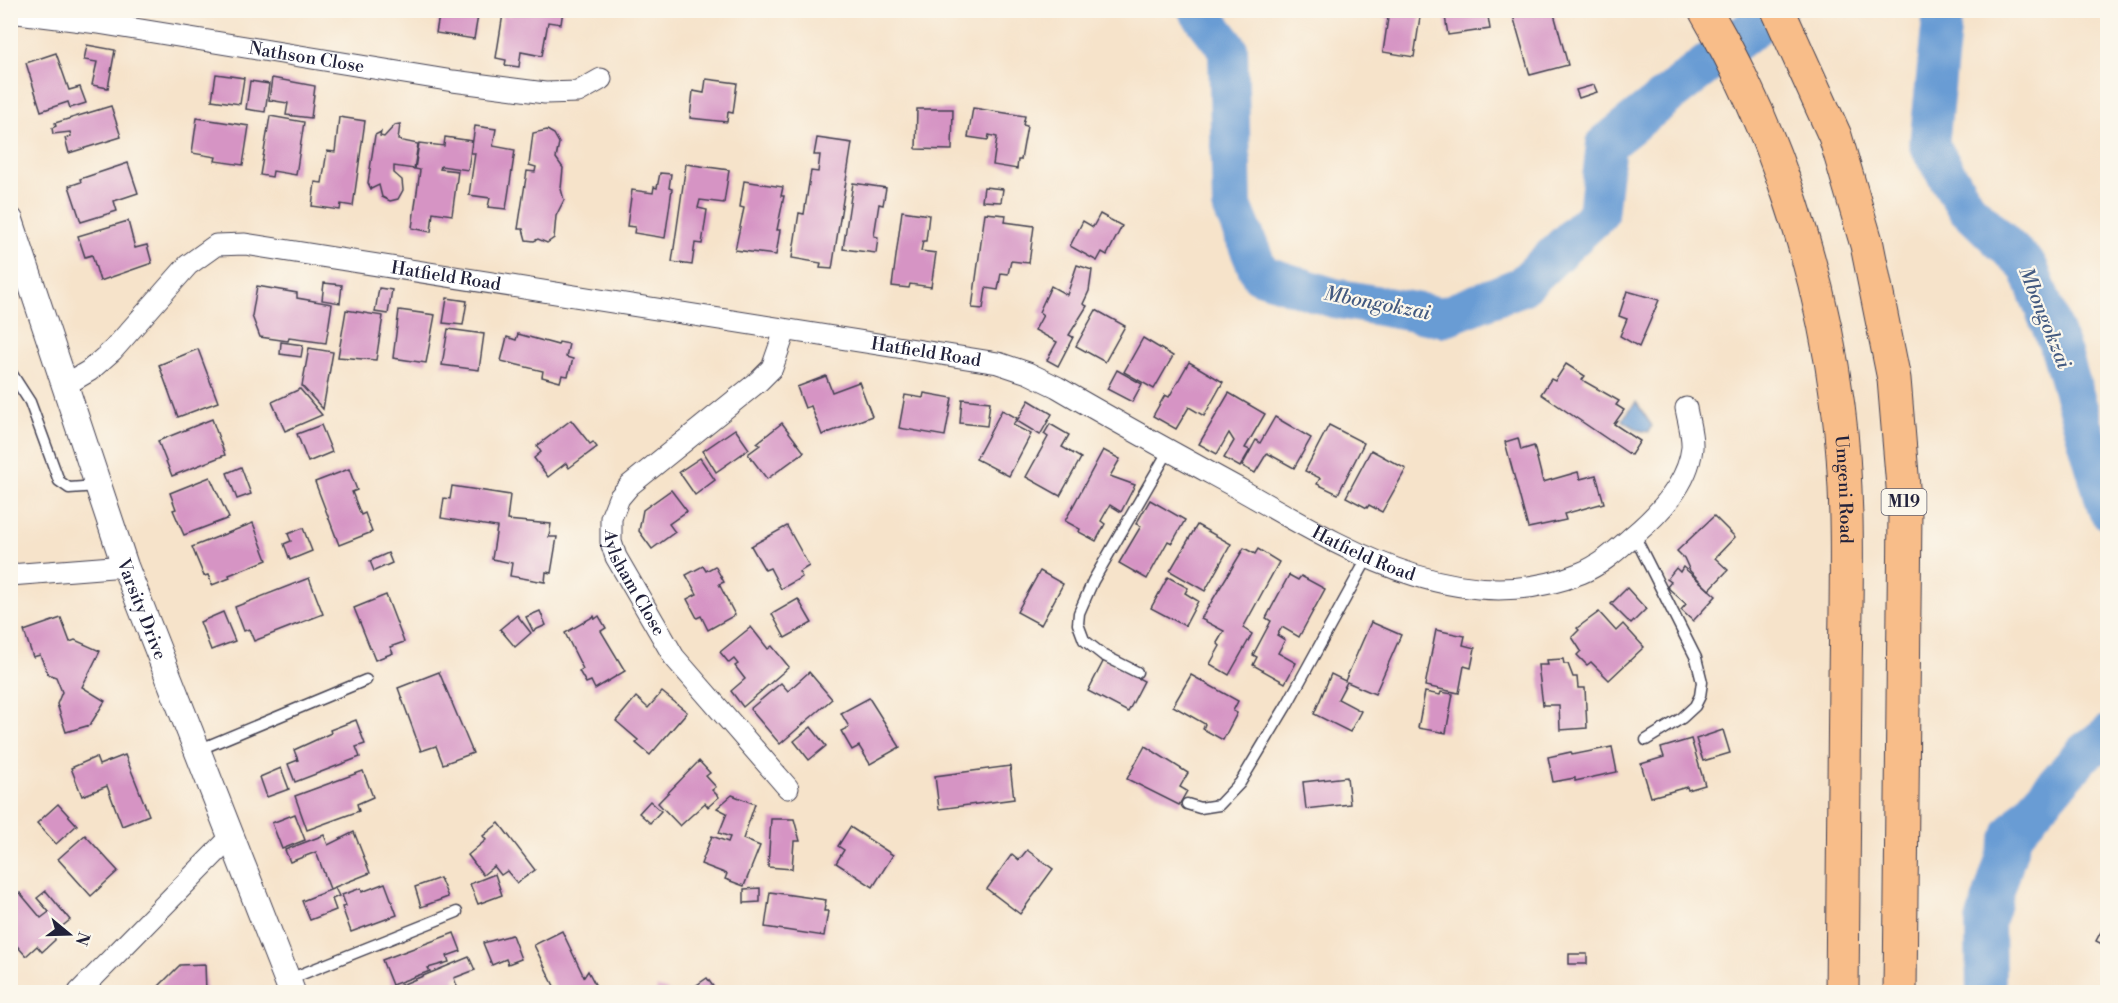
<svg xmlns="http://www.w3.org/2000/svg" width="2118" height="1003" font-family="'Libre Bodoni',serif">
<rect width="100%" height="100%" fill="#fbf7ec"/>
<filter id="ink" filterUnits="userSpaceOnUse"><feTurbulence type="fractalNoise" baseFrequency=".0167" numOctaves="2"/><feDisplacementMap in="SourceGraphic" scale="12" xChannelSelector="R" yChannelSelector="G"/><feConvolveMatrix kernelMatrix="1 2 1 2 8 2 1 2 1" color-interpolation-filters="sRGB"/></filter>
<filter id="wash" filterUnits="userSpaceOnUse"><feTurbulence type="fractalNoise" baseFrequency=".008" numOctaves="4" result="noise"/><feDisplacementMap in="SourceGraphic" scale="24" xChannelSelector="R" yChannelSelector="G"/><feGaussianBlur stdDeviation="1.35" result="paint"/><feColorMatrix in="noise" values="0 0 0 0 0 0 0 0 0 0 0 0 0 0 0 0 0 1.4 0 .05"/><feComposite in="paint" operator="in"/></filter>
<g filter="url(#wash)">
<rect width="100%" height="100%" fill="#f6e3ca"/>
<polygon fill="#699cd4" stroke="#465f88" stroke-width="1.5" points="1636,402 1652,426 1648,432 1639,430 1622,420"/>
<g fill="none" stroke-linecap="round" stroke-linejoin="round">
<g stroke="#699cd4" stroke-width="40">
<polyline points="1198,10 1228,49 1232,206 1260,274 1334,298 1443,317 1522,286 1598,214 1606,144 1776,10"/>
<polyline points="1943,10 1929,145 1966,207 2028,267 2062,354 2108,510"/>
<polyline points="1986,992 1985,922 2013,833 2085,752 2108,735"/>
</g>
</g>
<g id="blocks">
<g fill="#d694c4">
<polygon points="440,10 479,10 474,39 436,33"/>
<polygon points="511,10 563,10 561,24 548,22 542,56 521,52 519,67 505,65 506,60 496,58 503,14 510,16"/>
<polygon points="1379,10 1421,10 1414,57 1383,52 1388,18 1378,16"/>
<polygon points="1444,10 1487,10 1490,29 1448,35"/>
<polygon points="1533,10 1553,10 1568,65 1530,75 1512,12"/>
<polygon points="87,45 115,50 108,88 92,85 97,62 84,60"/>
<polygon points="56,53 69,90 80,87 86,103 70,108 68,102 41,111 26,63"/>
<polygon points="216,74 244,78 240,104 212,100"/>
<polygon points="272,78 315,86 311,118 286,115 288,103 269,100"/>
<polygon points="706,79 737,83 733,113 728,112 727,122 690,118 693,91 704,93"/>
<polygon points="250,81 269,84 265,112 246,109"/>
<polygon points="1594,85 1597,92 1579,98 1576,90"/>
<polygon points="111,106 121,137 69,153 65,138 71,136 70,132 53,134 52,128 56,126 55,123"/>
<polygon points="973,108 1025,116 1023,125 1027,126 1021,160 1018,160 1017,169 993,165 997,137 989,135 988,140 968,137"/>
<polygon points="917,109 953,109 952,150 916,149"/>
<polygon points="270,116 304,122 296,175 273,171 272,177 260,175"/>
<polygon points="339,117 365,121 353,206 341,204 340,210 312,206 315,182 322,183 327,151 335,152"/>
<polygon points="197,118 249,126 243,165 215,161 216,157 192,153"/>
<polygon points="400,124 398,140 418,144 414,169 394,166 394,173 402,180 403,190 398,199 390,201 382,197 379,185 371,189 368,183 375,135 381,132 380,136 384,137 395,125"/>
<polygon points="475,126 496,129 493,146 515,150 506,209 488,207 490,198 469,195 475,153 471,153"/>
<polygon points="547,130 554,134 559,143 556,158 563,168 561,189 564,200 556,216 554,238 547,243 538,239 534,241 526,240 523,229 518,229 527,171 535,172 536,167 529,165 533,133"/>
<polygon points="445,137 472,141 468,170 441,166 440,169 458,171 452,215 433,212 431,232 412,228 420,170 415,169 419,143 444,146"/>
<polygon points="817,138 852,143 832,269 820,268 821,263 792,258 799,213 804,214 811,171 818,172 820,155 814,155"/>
<polygon points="128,163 138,193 114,201 117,211 81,222 69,186 81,182 80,179"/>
<polygon points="686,164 729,170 724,203 700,200 698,208 707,210 702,244 695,243 692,265 672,262"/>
<polygon points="660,173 671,174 669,188 672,189 665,238 634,233 635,227 627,226 632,190 653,193 654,187 657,188"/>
<polygon points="744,181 783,187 781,196 784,196 777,230 780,230 776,255 735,250 744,208 740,207"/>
<polygon points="853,183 886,188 883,205 879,204 874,236 878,237 876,253 843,249"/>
<polygon points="984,187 1003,189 1001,202 982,201"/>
<polygon points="902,211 929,215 926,241 923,241 921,251 936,253 931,287 910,284 909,288 892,286"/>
<polygon points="985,213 1006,215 1005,222 1034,226 1029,263 1011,261 1008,274 1001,273 998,290 986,288 983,309 972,308"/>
<polygon points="1100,214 1122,226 1107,255 1102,252 1097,261 1070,246 1083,221 1093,227"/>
<polygon points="128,221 135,248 147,245 152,263 100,281 92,255 85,257 78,236"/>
<polygon points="1077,265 1092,270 1089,291 1083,304 1087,306 1069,335 1073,337 1058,366 1047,360 1057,342 1035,330 1043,315 1039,312 1051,286 1067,295"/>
<polygon points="324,283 342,285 340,303 322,300"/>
<polygon points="257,286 297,293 297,298 332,304 326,343 289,338 288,341 260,337 252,316"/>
<polygon points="379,288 392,290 388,314 375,312"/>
<polygon points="1627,291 1659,300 1639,347 1620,336 1627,319 1619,316"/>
<polygon points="447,298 467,301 463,325 443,323"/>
<polygon points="346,310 383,316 376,360 338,357"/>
<polygon points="399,310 435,315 426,363 393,358"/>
<polygon points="1096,310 1125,326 1105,362 1076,346"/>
<polygon points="448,329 484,334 479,370 442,365"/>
<polygon points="518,334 558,345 559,342 569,344 566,357 573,359 568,376 562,375 560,382 542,377 543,371 501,361 507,337 516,340"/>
<polygon points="1143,338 1173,356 1154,389 1124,372"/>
<polygon points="281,342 303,345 301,357 280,354"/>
<polygon points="309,348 333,352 323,409 302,386"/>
<polygon points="198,349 218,402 178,417 159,365"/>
<polygon points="1189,362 1223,382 1204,416 1189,407 1176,429 1153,416 1165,395 1169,397"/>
<polygon points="1566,364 1585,376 1582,380 1619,401 1616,405 1624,410 1614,424 1640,441 1631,455 1541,394 1551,379 1555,381"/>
<polygon points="1117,370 1142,384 1132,402 1107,389"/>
<polygon points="826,376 832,392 859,382 872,416 822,435 811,406 805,408 797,387"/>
<polygon points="300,389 322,415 285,431 272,402"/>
<polygon points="924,393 952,398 945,436 899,428 905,395 923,398"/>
<polygon points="1229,393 1265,414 1245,448 1250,450 1240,467 1224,458 1234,441 1229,433 1217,454 1199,444"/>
<polygon points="962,399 990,402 987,426 960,423"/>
<polygon points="1029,400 1052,414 1040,435 1017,421"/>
<polygon points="1002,410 1017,418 1013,425 1031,434 1009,476 976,459"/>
<polygon points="1275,417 1311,438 1294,468 1267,453 1255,473 1242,466 1256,440 1260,443"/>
<polygon points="212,419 225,455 172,476 158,441"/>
<polygon points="571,420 590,444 593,442 597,447 569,468 566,463 548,477 534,458 541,452 537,446"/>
<polygon points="782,423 804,452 767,479 748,454 760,445 757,443"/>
<polygon points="1050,424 1069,435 1062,447 1081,458 1060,496 1026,477 1048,437 1044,434"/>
<polygon points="321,425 332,452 308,462 297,434"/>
<polygon points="1329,425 1364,443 1338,494 1317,484 1320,478 1305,471"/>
<polygon points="735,429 749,449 716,472 703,451"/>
<polygon points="1518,438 1521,450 1534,446 1543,482 1578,472 1580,479 1596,475 1604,503 1564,514 1566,520 1528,528 1505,442"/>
<polygon points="1103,450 1120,459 1110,476 1135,485 1121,512 1110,505 1101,521 1105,524 1096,541 1079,532 1080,529 1065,521"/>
<polygon points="1371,450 1406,469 1382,512 1369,505 1367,508 1346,497"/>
<polygon points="700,458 715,480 695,495 679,472"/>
<polygon points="241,467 251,494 237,499 227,473"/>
<polygon points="349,469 357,490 352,492 361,515 365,513 372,532 339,545 315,482"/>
<polygon points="210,477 229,518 184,535 173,510 176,509 170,493"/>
<polygon points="452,486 510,495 507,520 551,524 549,537 557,537 551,573 546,572 545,582 510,576 512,563 492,559 497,527 441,518 444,498 450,499"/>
<polygon points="671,490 687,511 669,524 675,532 652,549 639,531 643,510"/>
<polygon points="1150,500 1185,520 1172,543 1168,541 1147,579 1119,563 1141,526 1136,524"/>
<polygon points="1714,516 1735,537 1715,558 1728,570 1709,590 1690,571 1684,558 1677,551"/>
<polygon points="253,523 267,560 229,575 230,578 212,585 208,575 204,576 192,547"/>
<polygon points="1197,525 1231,544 1205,591 1170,571"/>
<polygon points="787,526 809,566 799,572 802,577 781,589 770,568 765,570 751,546"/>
<polygon points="303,528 312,551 290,560 284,544 291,541 288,534"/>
<polygon points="1244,548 1255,554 1258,549 1279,562 1243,628 1252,634 1229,675 1210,664 1220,646 1217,643 1224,631 1201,619"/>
<polygon points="388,553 392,563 374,571 370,561"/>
<polygon points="703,566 706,571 715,566 724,582 719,584 735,615 708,630 701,616 697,618 687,599 697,594 686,575"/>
<polygon points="1683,567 1716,596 1693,621 1681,610 1686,604 1667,587 1671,582 1667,579 1676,568 1680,572"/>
<polygon points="1040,571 1063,584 1041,625 1017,612"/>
<polygon points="1289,575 1298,580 1301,576 1325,589 1299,637 1282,627 1277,635 1285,640 1278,653 1296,663 1285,683 1253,665 1257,657 1253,655 1271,621 1266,618"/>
<polygon points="1168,577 1188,588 1185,593 1198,601 1185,626 1151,608"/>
<polygon points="309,578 323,614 254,641 249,629 244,631 235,607"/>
<polygon points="1627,588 1646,609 1631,624 1611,604"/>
<polygon points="386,595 404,642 390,647 393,653 375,660 354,608"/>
<polygon points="798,599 812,623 785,638 772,614"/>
<polygon points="540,611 546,625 533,631 526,617"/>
<polygon points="223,612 235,641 211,650 200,622"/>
<polygon points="1599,612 1616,631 1623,624 1644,647 1609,680 1591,662 1587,665 1577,655 1581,651 1572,637 1579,630 1577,628"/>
<polygon points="517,615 531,633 515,647 500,629"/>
<polygon points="594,616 595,619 599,616 606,628 601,631 625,671 595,689 591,681 586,683 579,671 583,669 565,633"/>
<polygon points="61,618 70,642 75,640 100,651 82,687 105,701 90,725 66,732 57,704 62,692 56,677 48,674 40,655 33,657 24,631"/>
<polygon points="1371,622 1401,635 1375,694 1347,682 1338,699 1361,711 1350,732 1314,714 1331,674 1345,681"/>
<polygon points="751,627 768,649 772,646 789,667 743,707 731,691 745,679 735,666 738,664 734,659 729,663 720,652"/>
<polygon points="1436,630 1465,636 1463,645 1475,648 1471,668 1464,666 1459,693 1425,686"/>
<polygon points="1563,659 1564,664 1568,664 1573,677 1577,677 1578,688 1585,688 1587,728 1560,730 1559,705 1543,705 1538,665 1548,665 1547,660"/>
<polygon points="1104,660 1144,681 1128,712 1088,691"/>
<polygon points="439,672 473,753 443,764 436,746 421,751 398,688"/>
<polygon points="809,672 832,699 780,744 750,709 781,683 788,691"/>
<polygon points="1191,675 1238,701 1233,711 1237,713 1223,740 1203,729 1205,724 1173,706"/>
<polygon points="662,692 687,712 650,755 636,743 638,740 616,721 636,697 648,708"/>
<polygon points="1425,692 1440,695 1441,692 1453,694 1446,733 1418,728"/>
<polygon points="869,698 900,747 870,764 859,746 852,750 841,731 849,727 841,713"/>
<polygon points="356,720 365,744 356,747 360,757 295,782 288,764 298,760 294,750 331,733 330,730"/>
<polygon points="811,727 826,746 809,760 794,741"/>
<polygon points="1723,730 1730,753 1703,761 1696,739"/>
<polygon points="1691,739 1705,785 1688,790 1687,787 1651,797 1641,764 1664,757 1661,748"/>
<polygon points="1145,746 1188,773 1180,787 1187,791 1179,805 1127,779"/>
<polygon points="1612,747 1617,772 1575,781 1575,778 1553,782 1548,757 1571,752 1572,755"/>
<polygon points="125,755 149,815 122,826 107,786 82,796 71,768 96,757 99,765"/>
<polygon points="699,761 710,773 706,776 716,787 712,790 719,797 708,807 705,803 680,826 658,803"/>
<polygon points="1010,766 1014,799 939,809 935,776"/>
<polygon points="281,768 289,789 267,797 260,777"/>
<polygon points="363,771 373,797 357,804 359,811 307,830 295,796"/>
<polygon points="1347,777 1350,804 1306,809 1303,782"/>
<polygon points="732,795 755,804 743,839 760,846 744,886 725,879 727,874 701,864 712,836 728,842 730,837 719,833 727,813 717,808"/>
<polygon points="650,801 661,811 650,823 639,813"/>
<polygon points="58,804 77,825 56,844 37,823"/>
<polygon points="295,814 305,840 282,849 272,823"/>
<polygon points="771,819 794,819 800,841 794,841 792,869 768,867"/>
<polygon points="499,823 535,870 517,883 507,871 501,875 494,866 483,875 468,855 486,840 483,836"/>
<polygon points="850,827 893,855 873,887 836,863 844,850 838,846"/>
<polygon points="354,832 370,873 330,889 316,852 290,862 285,850 324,835 328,845"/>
<polygon points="85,835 118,871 91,896 58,859"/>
<polygon points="1027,850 1053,869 1020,914 987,889 1012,854 1019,860"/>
<polygon points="495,874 502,895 478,904 470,884"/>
<polygon points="440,878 448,897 421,907 415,887"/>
<polygon points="385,883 397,915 351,932 342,907 346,906 342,895 361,888 362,892"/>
<polygon points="335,888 339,896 332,899 336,910 310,920 302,901"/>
<polygon points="760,888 760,902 744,903 744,889"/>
<polygon points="46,891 70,920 54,933 55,940 42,952 37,946 26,956 10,938 10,898 20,893 41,918 49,912 37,898"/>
<polygon points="770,892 826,900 824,911 828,911 824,936 765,927"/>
<polygon points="2103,928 2108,930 2108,947 2096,941"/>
<polygon points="562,931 584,977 588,971 599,992 557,992 534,945"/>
<polygon points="454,933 461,951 447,956 449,962 428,968 430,971 392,985 382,960"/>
<polygon points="512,935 521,959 508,964 506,959 492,965 483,943"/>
<rect x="1569" y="954" width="18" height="10"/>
<polygon points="469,957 475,970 454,978 459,992 396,992 394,988"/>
<polygon points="205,964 206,992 154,991 180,965"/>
<polygon points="707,978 717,992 698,992 694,987"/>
<polygon points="657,987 671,992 656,992"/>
</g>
</g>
</g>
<g filter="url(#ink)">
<use href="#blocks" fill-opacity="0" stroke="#423f50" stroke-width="1.5"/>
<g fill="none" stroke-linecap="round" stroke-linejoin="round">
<g stroke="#423f50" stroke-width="13">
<g id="service">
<polyline points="10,371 30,402 59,481 69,488 98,486"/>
<polyline points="1634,535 1696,658 1702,682 1700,696 1695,706 1682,718 1646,740"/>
<polyline points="1137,672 1103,655 1084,640 1078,624 1079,613 1093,581 1169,450"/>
<polyline points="198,750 366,680"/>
<polyline points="1187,804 1200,808 1219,805 1240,783 1288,703 1368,557"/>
<polyline points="287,980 457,912"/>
</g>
</g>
<g stroke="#423f50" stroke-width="23">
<g id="minor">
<path id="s1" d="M 10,12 L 98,23 L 453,81 L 545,93 L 578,92 L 601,79"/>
<path id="s2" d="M 785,331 L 772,368 L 759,381 L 630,485 L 619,498 L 611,518 L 611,542 L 616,557 L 674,657 L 788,788"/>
<path id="s3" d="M 65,385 L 89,371 L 113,350 L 188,265 L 216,245 L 245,244 L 998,363 L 1028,373 L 1057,387 C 1118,423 1181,457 1243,491 C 1345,549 1461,622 1581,573 C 1601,565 1617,550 1633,536 C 1659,514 1688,484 1692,448 C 1693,436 1688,420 1686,408"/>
<polyline points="10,575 125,566"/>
<polyline points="79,992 232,836"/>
</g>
</g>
<g stroke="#423f50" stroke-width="28">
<g id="tertiary">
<path id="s4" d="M 10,220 L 125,566 L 292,992"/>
</g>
</g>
<g stroke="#423f50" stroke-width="35">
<g id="motorway">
<path id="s5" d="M 1705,10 C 1775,130 1820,269 1838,406 C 1850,497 1846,588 1845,679 C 1844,783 1843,888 1842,992"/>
<polyline points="1778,10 1835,136 1867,245 1894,379 1905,511 1900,992"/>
</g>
</g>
<use href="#service" stroke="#fff" stroke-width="10"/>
<use href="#minor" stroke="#fff" stroke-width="21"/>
<use href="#tertiary" stroke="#fff" stroke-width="26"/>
<use href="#motorway" stroke="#f8bd89" stroke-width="33"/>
</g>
</g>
<g text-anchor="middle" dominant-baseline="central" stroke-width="4.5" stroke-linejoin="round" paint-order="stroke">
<rect fill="#fbf7ec" stroke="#636270" stroke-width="1.5" x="1881.5" y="489" width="45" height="26" rx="4.5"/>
<g font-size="16" font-weight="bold" fill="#22223b">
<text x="1904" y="502">M19</text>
</g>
<g font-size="18" fill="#22223b" stroke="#fbf7ec">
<text stroke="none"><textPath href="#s1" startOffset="300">Nathson Close</textPath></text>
<text stroke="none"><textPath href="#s3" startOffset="440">Hatfield Road</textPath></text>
<text stroke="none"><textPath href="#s3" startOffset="926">Hatfield Road</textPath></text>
<text stroke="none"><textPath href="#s5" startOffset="504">Umgeni Road</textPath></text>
<text stroke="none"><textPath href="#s3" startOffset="1412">Hatfield Road</textPath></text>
<text stroke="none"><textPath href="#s2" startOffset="332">Aylsham Close</textPath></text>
<text stroke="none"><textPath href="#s4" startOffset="411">Varsity Drive</textPath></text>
</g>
<g font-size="20" font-style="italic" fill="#425980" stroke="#fbf7ec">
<text transform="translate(1377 304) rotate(11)">Mbongokzai</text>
<text transform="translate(2044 318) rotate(68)">Mbongokzai</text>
</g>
</g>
<rect width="2118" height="1003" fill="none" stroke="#fbf7ec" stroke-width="36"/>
<g transform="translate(69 934) rotate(109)" stroke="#fbf7ec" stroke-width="4.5" paint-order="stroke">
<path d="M0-4.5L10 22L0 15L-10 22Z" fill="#22223b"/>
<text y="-9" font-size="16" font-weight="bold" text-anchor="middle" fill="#22223b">N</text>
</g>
</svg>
